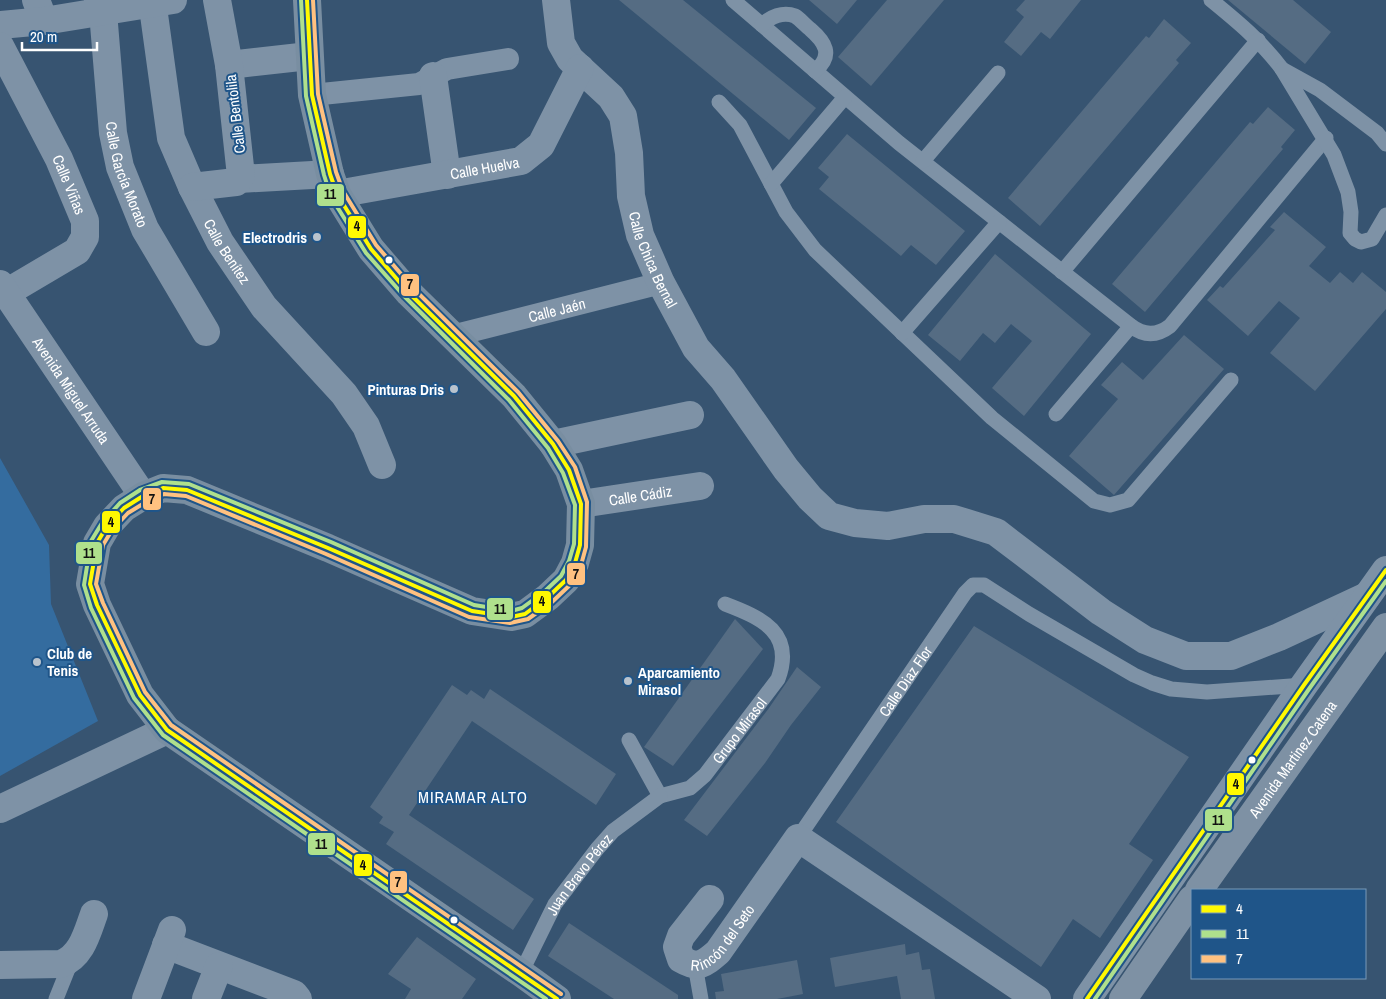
<svg xmlns="http://www.w3.org/2000/svg" width="1386" height="999" font-family="'Archivo Narrow',sans-serif">
<rect width="100%" height="100%" fill="#375471"/>
<polygon fill="#346c9f" points="0,458 49,545 51,604 98,721 0,776"/>
<g fill="#556c83">
<polygon points="619,0 683,0 816,108 789,140"/>
<polygon points="809,0 857,0 837,24"/>
<polygon points="887,0 944,0 871,86 838,57"/>
<polygon points="1025,0 1081,0 1050,39 1041,32 1021,56 1004,42 1024,17 1016,10"/>
<polygon points="1228,0 1293,0 1331,32 1305,64"/>
<polygon points="1164,19 1191,43 1176,60 1179,63 1040,226 1008,198 1146,36 1149,38"/>
<polygon points="1268,107 1295,130 1281,147 1283,149 1145,312 1112,284 1250,122 1253,124"/>
<polygon points="847,134 965,231 936,265 911,245 901,256 819,189 829,177 818,168"/>
<polygon points="1284,212 1326,247 1309,266 1330,283 1340,272 1353,283 1362,272 1386,292 1386,309 1315,391 1270,353 1300,318 1279,301 1248,336 1207,300 1220,286 1223,288 1275,230 1270,227"/>
<polygon points="995,254 1091,334 1024,416 992,388 1032,341 1011,324 995,343 983,333 960,361 928,335"/>
<polygon points="1184,335 1224,369 1114,495 1069,456 1118,399 1101,385 1122,362 1143,380"/>
<polygon points="735,619 763,649 673,766 644,747"/>
<polygon points="974,626 1189,757 1129,844 1153,860 1100,938 1073,919 1041,967 836,822"/>
<polygon points="797,667 821,687 791,725 765,763 707,836 684,820 769,708"/>
<polygon points="452,685 467,695 471,690 484,699 490,689 616,774 596,805 472,721 409,815 534,899 513,930 386,844 394,832 379,823 383,817 370,807"/>
<polygon points="569,923 678,995 678,999 614,999 548,956"/>
<polygon points="417,937 476,979 462,999 405,999 411,989 388,974"/>
<polygon points="905,944 906,955 919,952 922,970 930,969 935,999 901,999 897,976 835,987 830,958"/>
<polygon points="797,960 803,994 777,999 716,999 715,992 724,991 721,974"/>
</g>
<g fill="none" stroke-linecap="round" stroke-linejoin="round">
<g stroke="#7e92a6" stroke-width="15">
<path d="M 733,0 L 899,143 L 1131,326 C 1144,336 1157,336 1170,326 L 1326,138"/>
<path d="M 1211,0 C 1238,22 1261,41 1282,69"/>
<path d="M 762,25 C 770,17 783,11 795,16 C 800,19 805,25 810,29 C 825,42 834,55 815,71"/>
<polyline points="719,102 740,125 786,212 815,250 992,418 1094,501 1110,505 1128,500 1231,380"/>
<polyline points="1386,144 1377,133 1320,90 1282,69 1334,155 1348,192 1351,212 1350,233 1355,239 1361,242 1372,239 1386,215"/>
<polyline points="923,161 998,73"/>
<polyline points="771,184 845,97"/>
<polyline points="1062,272 1258,40"/>
<polyline points="902,333 999,222"/>
<polyline points="1056,414 1131,326"/>
<path id="s1" d="M 629,740 L 660,796 L 690,788 L 705,775 L 778,679 C 795,633 762,618 725,604"/>
<path id="s2" d="M 798,838 L 965,593 L 973,585 L 984,585 L 1029,614 L 1134,675 L 1152,683 L 1171,689 L 1207,692 L 1304,685"/>
<polyline points="695,965 701,999"/>
<path id="s3" d="M 521,973 L 555,904 L 597,849 L 613,831 L 660,796"/>
<polyline points="56,999 72,959"/>
</g>
<g stroke="#7e92a6" stroke-width="22">
<polyline points="312,95 419,84 447,69 508,59"/>
<path id="s4" d="M 452,336 L 661,283"/>
</g>
<g stroke="#7e92a6" stroke-width="28">
<polyline points="36,0 44,21"/>
<path id="s5" d="M 98,0 L 103,12 L 113,133 L 120,167 L 145,229 L 206,332"/>
<path id="s6" d="M 152,0 L 171,138 L 192,187 L 220,242 L 264,307 L 344,394 L 366,426 L 382,465"/>
<path id="s7" d="M 556,0 L 561,43 L 570,59 L 611,97 L 623,116 L 629,153 L 631,196 L 640,235 L 661,283 L 696,348 L 723,379 L 786,469 L 810,498 L 829,516 L 855,523 L 888,526 L 924,519 L 954,519 L 996,532 L 1101,612 L 1145,640 L 1186,656 L 1231,656 L 1279,637 L 1367,596"/>
<polyline points="0,25 44,21 173,0"/>
<path id="s8" d="M 0,46 L 59,159 L 85,221 L 85,237 L 77,251 L 6,293"/>
<polyline points="229,65 309,56"/>
<polyline points="433,76 447,175"/>
<polyline points="239,179 330,174"/>
<polyline points="192,187 236,182 241,176 229,65 217,0"/>
<path id="s9" d="M 337,194 L 521,161 L 541,145 L 580,68"/>
<path id="s10" d="M 0,284 L 143,496"/>
<polyline points="553,444 690,415"/>
<path id="s11" d="M 581,504 L 700,486"/>
<polyline points="0,809 167,730"/>
<path id="s12" d="M 710,899 L 681,936 L 677,947 L 681,959 C 698,969 703,965 718,952 L 798,838 L 1037,999"/>
<polyline points="166,945 294,994 298,999"/>
<path d="M 0,965 L 61,964 C 82,956 87,933 94,914"/>
<polyline points="146,999 172,930"/>
<polyline points="206,999 219,966"/>
<polyline points="1087,999 1304,685 1386,570"/>
</g>
<polyline stroke="#798ea1" stroke-width="28" points="307,0 312,95 330,174 337,194 371,249 409,293 514,396 536,423 553,444 569,470 581,504 580,545 575,563 566,580 548,597 525,614 511,617 472,611 328,548 187,490 163,488 143,496 124,508 107,526 97,543 90,584 97,605 140,695 167,730 521,973 557,999"/>
<g stroke="#7e91a4" stroke-width="28">
<path id="s13" d="M 1199,890 L 1386,627"/>
<polyline points="1123,999 1192,899"/>
</g>
<g stroke="#1f5589" stroke-width="8">
<g id="bus-1">
<polyline points="307,0 312,95 330,174 337,194 371,249 409,293 514,396 553,444 569,470 581,504 580,545 575,563 566,580 548,597 525,614 511,617 472,611 328,548 187,490 163,488 143,496 124,508 107,526 97,543 90,584 97,605 140,695 167,730 557,999"/>
<polyline points="1087,999 1304,685 1386,570"/>
</g>
</g>
<g stroke="#1f5589" stroke-width="8">
<g id="bus-2">
<polyline points="301,0 306,96 324,175 331,197 366,253 405,297 509,400 548,448 563,473 575,505 574,544 569,561 561,576 544,592 522,608 511,611 474,605 331,542 189,484 162,482 140,490 120,503 102,523 91,541 84,585 91,608 134,698 163,735 546,999"/>
<polyline points="1095,999 1309,689 1386,581"/>
</g>
</g>
<g stroke="#1f5589" stroke-width="8">
<polyline id="bus-3" points="313,0 318,94 336,172 343,191 376,245 414,289 518,392 558,441 575,467 587,502 586,547 581,565 570,585 552,602 528,619 510,623 469,617 326,554 186,496 164,494 146,502 128,513 112,530 103,545 96,584 103,603 145,692 171,725 561,994"/>
</g>
<use href="#bus-1" stroke="#fff901" stroke-width="4"/>
<use href="#bus-2" stroke="#afe08c" stroke-width="4"/>
<use href="#bus-3" stroke="#ffc180" stroke-width="4"/>
</g>
<g fill="#b9c3cd" stroke="#1f5589" stroke-width="2">
<circle cx="317" cy="237" r="5"/>
<circle cx="454" cy="389" r="5"/>
<circle cx="37" cy="662" r="5"/>
<circle cx="628" cy="681" r="5"/>
</g>
<g fill="#fff" stroke="#1f5589" stroke-width="2">
<circle cx="389" cy="260" r="4.5"/>
<circle cx="1252" cy="760" r="4.5"/>
<circle cx="454" cy="920" r="4.5"/>
</g>
<g text-anchor="middle" dominant-baseline="central" stroke-width="4" stroke-linejoin="round" paint-order="stroke">
<g font-size="15" fill="#fff" stroke="#1f5589">
<text transform="translate(235 114) rotate(-97)">Calle Bentolila</text>
<text stroke="none"><textPath href="#s9" startOffset="150">Calle Huelva</textPath></text>
<text stroke="none"><textPath href="#s5" startOffset="178">Calle García Morato</textPath></text>
<text stroke="none"><textPath href="#s8" startOffset="155">Calle Viñas</textPath></text>
<text stroke="none"><textPath href="#s6" startOffset="266">Calle Benítez</textPath></text>
<text stroke="none"><textPath href="#s7" startOffset="288">Calle Chica Bernal</textPath></text>
<text stroke="none"><textPath href="#s4" startOffset="108">Calle Jaén</textPath></text>
<text stroke="none"><textPath href="#s10" startOffset="128">Avenida Miguel Arruda</textPath></text>
<text stroke="none"><textPath href="#s11" startOffset="60">Calle Cádiz</textPath></text>
<text stroke="none"><textPath href="#s2" startOffset="190">Calle Diaz Flor</textPath></text>
<text stroke="none"><textPath href="#s1" startOffset="171">Grupo Mirasol</textPath></text>
<text stroke="none"><textPath href="#s13" startOffset="161">Avenida Martinez Catena</textPath></text>
<text stroke="none"><textPath href="#s3" startOffset="115">Juan Bravo Pérez</textPath></text>
<text stroke="none"><textPath href="#s12" startOffset="126">Rincón del Seto</textPath></text>
</g>
<g font-size="15" font-weight="bold" fill="#fff" stroke="#1f5589" text-anchor="end">
<text x="307" y="237">Electrodris</text>
<text x="444" y="389">Pinturas Dris</text>
<text x="47" y="653" text-anchor="start">Club de<tspan x="47" dy="17">Tenis</tspan></text>
<text x="638" y="672" text-anchor="start">Aparcamiento<tspan x="638" dy="17">Mirasol</tspan></text>
</g>
<g font-size="16" letter-spacing="1" fill="#fff" stroke="#1f5589">
<text x="473" y="797">MIRAMAR ALTO</text>
</g>
</g>
<g stroke="#1f5589" stroke-width="2">
<rect x="316" y="183" width="29" height="24" rx="5" fill="#afe08c"/>
<rect x="347" y="215" width="20" height="24" rx="5" fill="#fff901"/>
<rect x="400" y="273" width="20" height="24" rx="5" fill="#ffc180"/>
<rect x="142" y="487" width="20" height="24" rx="5" fill="#ffc180"/>
<rect x="101" y="510" width="20" height="24" rx="5" fill="#fff901"/>
<rect x="75" y="541" width="28" height="24" rx="5" fill="#afe08c"/>
<rect x="566" y="562" width="20" height="24" rx="5" fill="#ffc180"/>
<rect x="532" y="590" width="20" height="24" rx="5" fill="#fff901"/>
<rect x="486" y="597" width="28" height="24" rx="5" fill="#afe08c"/>
<rect x="1226" y="772" width="19" height="24" rx="5" fill="#fff901"/>
<rect x="1204" y="808" width="29" height="24" rx="5" fill="#afe08c"/>
<rect x="307" y="832" width="29" height="24" rx="5" fill="#afe08c"/>
<rect x="353" y="853" width="20" height="24" rx="5" fill="#fff901"/>
<rect x="389" y="870" width="19" height="24" rx="5" fill="#ffc180"/>
</g>
<g font-size="14" text-anchor="middle" font-weight="bold" fill="#111">
<text x="330" y="199">11</text>
<text x="357" y="231">4</text>
<text x="410" y="289">7</text>
<text x="152" y="504">7</text>
<text x="111" y="527">4</text>
<text x="89" y="558">11</text>
<text x="576" y="579">7</text>
<text x="542" y="606">4</text>
<text x="500" y="614">11</text>
<text x="1236" y="789">4</text>
<text x="1218" y="825">11</text>
<text x="321" y="849">11</text>
<text x="363" y="870">4</text>
<text x="398" y="887">7</text>
</g>
<rect x="1191" y="889" width="175" height="90" fill="#1f5589" stroke="#7999b8"/>
<rect x="1201" y="905" width="25" height="8" fill="#fff901" stroke="#7999b8"/>
<text x="1236" y="914" font-size="15" fill="#ffffff">4</text>
<rect x="1201" y="930" width="25" height="8" fill="#afe08c" stroke="#7999b8"/>
<text x="1236" y="939" font-size="15" fill="#ffffff">11</text>
<rect x="1201" y="955" width="25" height="8" fill="#ffc180" stroke="#7999b8"/>
<text x="1236" y="964" font-size="15" fill="#ffffff">7</text>
<path d="M22 42v8h75v-8" fill="none" stroke="#ffffff" stroke-width="2.5"/>
<text x="30" y="42" font-size="15" fill="#ffffff" stroke="#1f5589" stroke-width="4" paint-order="stroke">20 m</text>
</svg>
